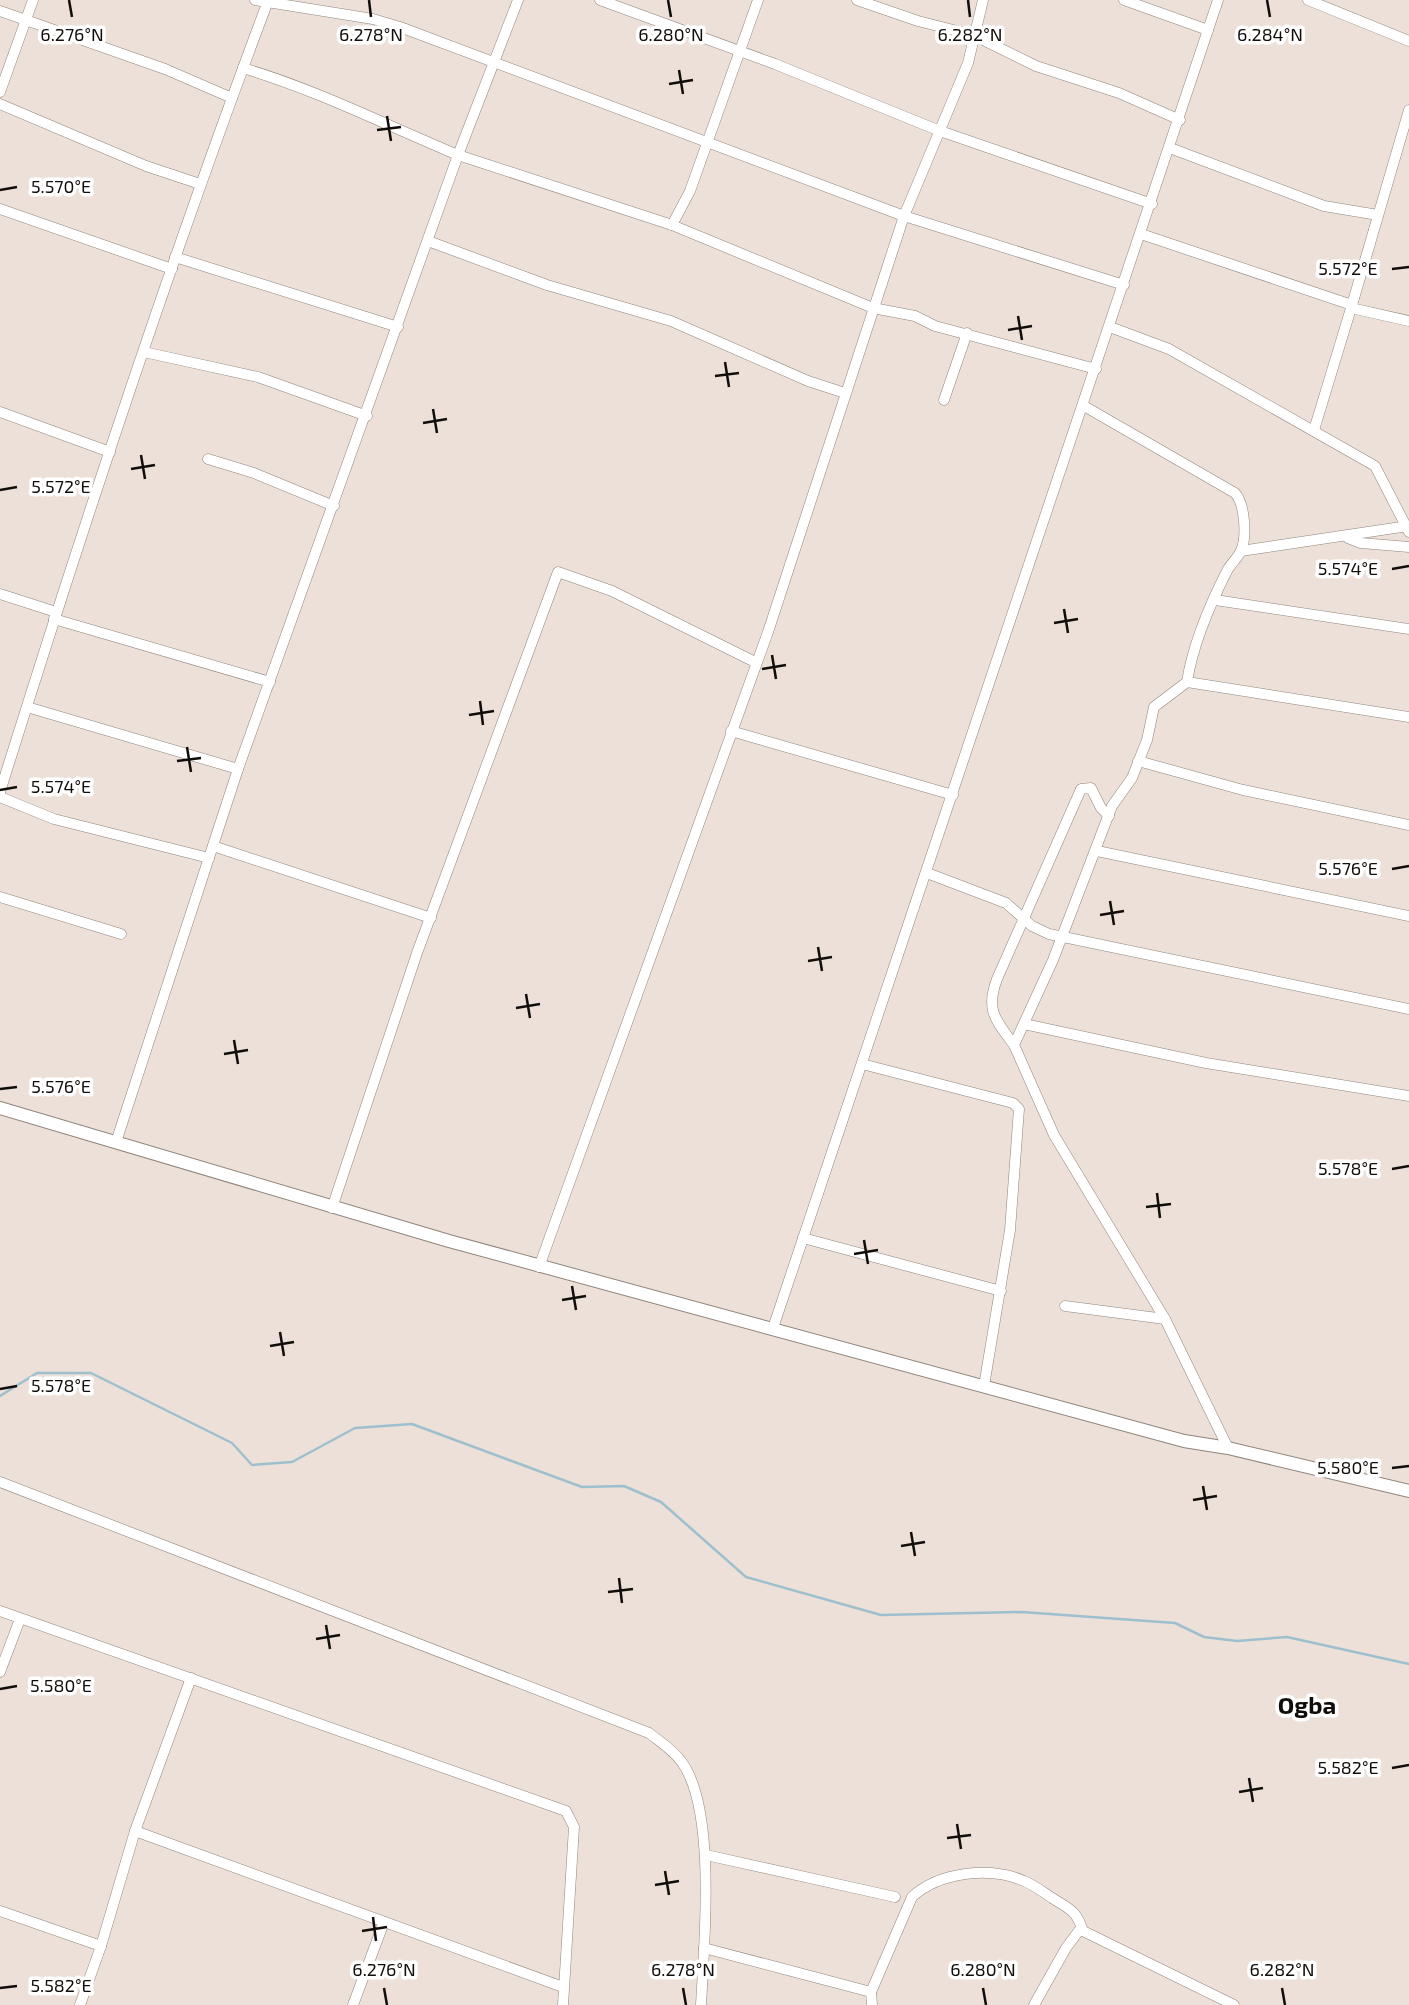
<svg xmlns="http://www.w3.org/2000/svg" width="1409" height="2005" font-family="'Exo 2',sans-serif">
<rect width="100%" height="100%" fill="#ece0d8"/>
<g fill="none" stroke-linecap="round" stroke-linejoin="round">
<polyline stroke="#9ec0ce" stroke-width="2.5" points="0,1396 37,1373 91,1373 232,1443 252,1465 292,1462 355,1428 412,1424 582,1487 624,1486 661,1502 746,1577 881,1615 1022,1612 1175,1623 1204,1637 1237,1641 1287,1637 1409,1664"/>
<g stroke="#90857d" stroke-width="11">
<g id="minor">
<polyline points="255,0 373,19 400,27 904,216 1124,285"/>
<polyline points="518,0 458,155 672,225 873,308 915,316 935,326 1096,369"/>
<polyline points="600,0 775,64 940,131 1152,204"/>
<polyline points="857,0 918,21 973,35 1036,66 1119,93 1180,120"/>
<polyline points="1124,0 1208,30"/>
<polyline points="1308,0 1409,41"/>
<polyline points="0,11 165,69 232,98"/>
<polyline points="0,92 33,0"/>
<polyline points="0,104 146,166 200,184"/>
<polyline points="1170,148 1324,206 1378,215"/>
<polyline points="0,209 172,269"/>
<polyline points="672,225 690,191 758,0"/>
<polyline points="1141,234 1352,305 1314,430"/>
<polyline points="428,241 547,285 671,321 808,381 845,393"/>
<polyline points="175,257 398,327"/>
<polyline points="1352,305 1409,110"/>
<polyline points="1351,308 1409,321"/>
<polyline points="1110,327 1169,349 1375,466 1409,532"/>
<polyline points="144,352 258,377 367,416"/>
<polyline points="944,400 967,333"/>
<path d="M 1084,406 L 1235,493 C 1245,504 1247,537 1241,551 C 1238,557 1232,563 1228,569 C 1210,604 1193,643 1187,682 L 1154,707 L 1147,740 L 1132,778 L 1112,806 L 1053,960 L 1014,1045 L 1054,1135 L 1165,1319 L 1228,1448"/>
<polyline points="0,412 110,452"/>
<polyline points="208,459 254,473 334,506"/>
<polyline points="1348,538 1361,543 1409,547"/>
<polyline points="1241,551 1408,526"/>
<polyline points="0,594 56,612"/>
<polyline points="1215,600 1409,629"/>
<polyline points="54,619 270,682"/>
<polyline points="1187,682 1409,717"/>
<polyline points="27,707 238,769"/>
<polyline points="731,731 953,795"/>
<polyline points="1138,761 1243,790 1409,825"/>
<path d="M 0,792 C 83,526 170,261 268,1"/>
<polyline points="0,797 54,819 209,858"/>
<polyline points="213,846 431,918"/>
<polyline points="1097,851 1409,916"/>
<polyline points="927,873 1006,903 1032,926 1049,934 1409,1009"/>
<polyline points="0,897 121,934"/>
<polyline points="1024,1024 1206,1063 1409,1096"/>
<path d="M 1014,1045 C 996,1020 985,1011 997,979 L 1081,789 L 1091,788 L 1101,808 L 1109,816"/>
<polyline points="862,1064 1013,1103 1019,1109 1010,1230 984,1386"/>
<path d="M 116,1142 L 238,769 L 458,155 C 386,125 317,90 243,68"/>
<polyline points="332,1208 417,953 558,572 612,591 755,662"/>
<polyline points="803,1238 1001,1291"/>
<polyline points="539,1267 768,632 904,216 968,63 983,0"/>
<polyline points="1065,1306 1165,1319"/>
<polyline points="773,1328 1218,0"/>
<path d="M 0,1482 L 649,1733 C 659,1741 673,1750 681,1761 C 717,1808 704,1946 701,2005"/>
<polyline points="0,1611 566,1811 574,1827 563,2005"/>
<polyline points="0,1672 20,1619"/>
<polyline points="135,1831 563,1987"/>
<polyline points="706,1855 895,1897"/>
<polyline points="0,1911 101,1946 80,2005"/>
<polyline points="101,1946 135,1831 191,1678"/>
<polyline points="704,1948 871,1992"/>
<polyline points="353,2005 384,1922"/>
<path d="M 872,2005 L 871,1992 L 912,1897 C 939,1872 990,1866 1024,1881 C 1034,1885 1043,1892 1052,1898 C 1071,1910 1076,1910 1083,1931 L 1234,2005"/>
<polyline points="1034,2005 1066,1948 1081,1928"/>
</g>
</g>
<g stroke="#90857d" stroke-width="14">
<polyline id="tertiary" points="0,1108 449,1241 1184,1441 1228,1448 1409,1491"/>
</g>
<use href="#minor" stroke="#fff" stroke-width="10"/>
<use href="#tertiary" stroke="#fff" stroke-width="12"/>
</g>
<path fill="none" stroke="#110d0a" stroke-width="2.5" d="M 69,0 L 72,17M 369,0 L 371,17M 668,0 L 671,17M 968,0 L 970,17M 1267,0 L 1270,17M 679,70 L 683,94M 669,84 L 693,80M 387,116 L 391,141M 377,130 L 401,127M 0,190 L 17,187M 1392,269 L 1409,267M 1018,316 L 1022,340M 1008,330 L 1032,326M 725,362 L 729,387M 715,376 L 739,373M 433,409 L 437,433M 423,423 L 447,419M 141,455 L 145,479M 131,469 L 155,465M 0,490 L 17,487M 1392,569 L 1409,566M 1064,609 L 1068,633M 1054,623 L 1078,619M 772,655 L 776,679M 762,669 L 786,665M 480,701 L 483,725M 469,715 L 494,711M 187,747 L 191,772M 177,761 L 201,758M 0,790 L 17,787M 1392,869 L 1409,866M 1110,901 L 1114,925M 1100,915 L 1124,911M 818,947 L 822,971M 808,961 L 832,957M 526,994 L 530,1018M 516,1008 L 540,1004M 234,1040 L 238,1064M 224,1054 L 248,1050M 0,1089 L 17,1087M 1392,1169 L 1409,1166M 1157,1193 L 1160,1218M 1146,1207 L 1171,1204M 864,1240 L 868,1264M 854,1254 L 878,1250M 572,1286 L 576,1310M 562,1300 L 586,1296M 280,1332 L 284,1356M 270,1346 L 294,1342M 0,1389 L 17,1386M 1392,1468 L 1409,1466M 1203,1486 L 1207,1510M 1193,1500 L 1217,1496M 911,1532 L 915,1556M 901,1546 L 925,1542M 619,1578 L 622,1603M 608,1592 L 633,1589M 326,1625 L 330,1649M 316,1639 L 340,1635M 0,1689 L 17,1686M 1392,1768 L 1409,1765M 1249,1778 L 1253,1802M 1239,1792 L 1263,1788M 957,1824 L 961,1849M 947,1838 L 971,1835M 665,1871 L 669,1895M 655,1885 L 679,1881M 373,1917 L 376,1941M 362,1931 L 387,1927M 0,1988 L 17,1986M 384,1988 L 387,2005M 683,1988 L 686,2005M 983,1988 L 986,2005M 1282,1988 L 1285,2005"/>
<g text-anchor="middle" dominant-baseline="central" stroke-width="7" stroke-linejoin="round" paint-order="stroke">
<g font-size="24" font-weight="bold" fill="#110d0a" stroke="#fff">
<text x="1307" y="1704">Ogba</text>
</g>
</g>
<g font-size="18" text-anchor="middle" fill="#110d0a" stroke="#fff" stroke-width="7" stroke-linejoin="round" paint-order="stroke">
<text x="72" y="41">6.276°N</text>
<text x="371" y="41">6.278°N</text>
<text x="671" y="41">6.280°N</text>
<text x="970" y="41">6.282°N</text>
<text x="1270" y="41">6.284°N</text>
<text x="61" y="193">5.570°E</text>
<text x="1348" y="275">5.572°E</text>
<text x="61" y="493">5.572°E</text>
<text x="1348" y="575">5.574°E</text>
<text x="61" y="793">5.574°E</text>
<text x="1348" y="875">5.576°E</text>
<text x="61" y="1093">5.576°E</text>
<text x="1348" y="1175">5.578°E</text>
<text x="61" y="1392">5.578°E</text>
<text x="1348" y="1474">5.580°E</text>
<text x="61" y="1692">5.580°E</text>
<text x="1348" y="1774">5.582°E</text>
<text x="384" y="1976">6.276°N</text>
<text x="683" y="1976">6.278°N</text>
<text x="983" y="1976">6.280°N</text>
<text x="1282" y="1976">6.282°N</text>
<text x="61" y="1992">5.582°E</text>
</g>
</svg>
